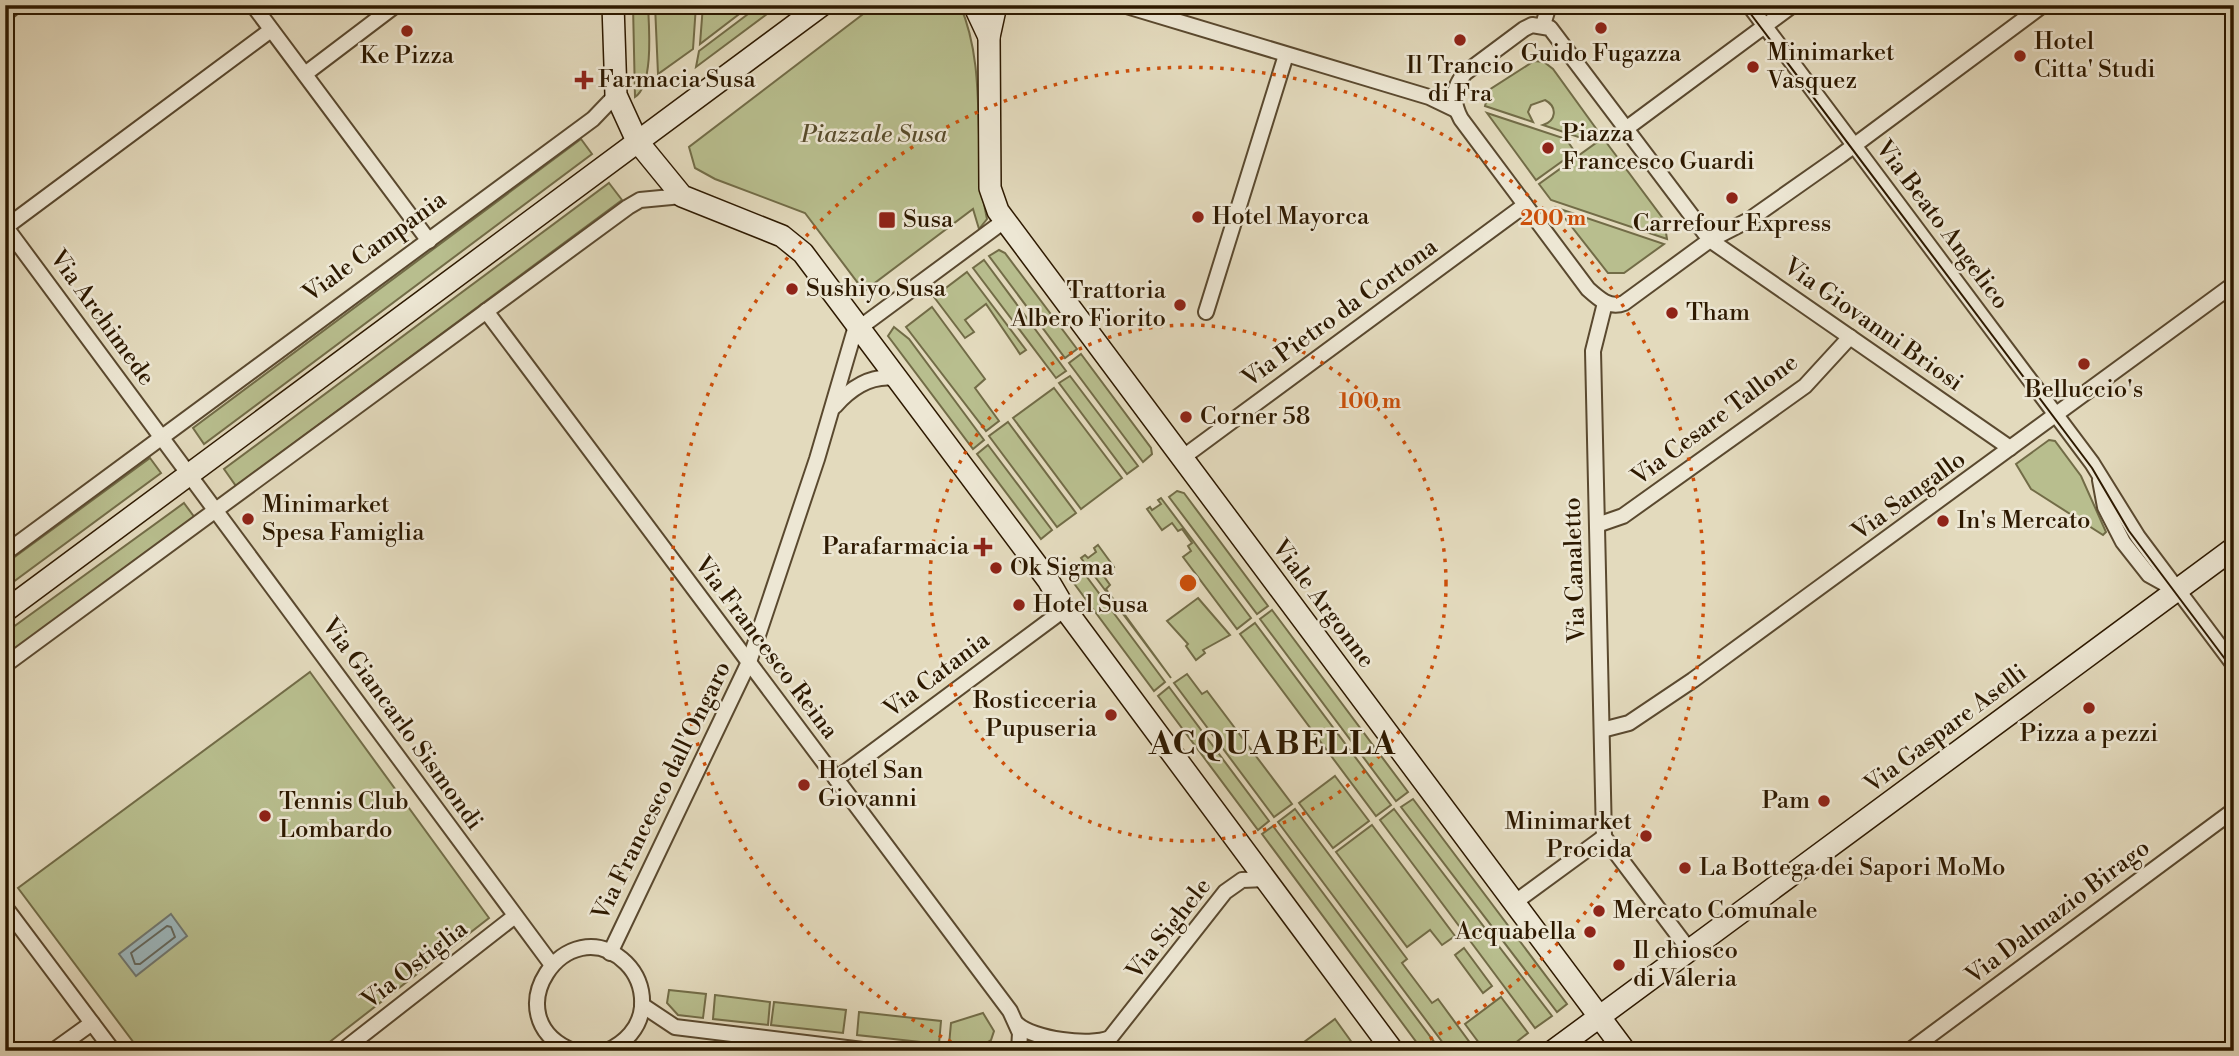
<svg xmlns="http://www.w3.org/2000/svg" width="2239" height="1056" font-family="'Libre Bodoni',serif">
<rect width="100%" height="100%" fill="#e3dabd"/>
<filter id="stains"><feTurbulence type="fractalNoise" baseFrequency=".00286" numOctaves="4"/><feColorMatrix values="0 0 0 0 .2 0 0 0 0 .09 0 0 0 0 .02 0 0 0 .5 -.17"/></filter>
<radialGradient id="worn" r=".72"><stop offset=".6" stop-color="#630" stop-opacity="0"/><stop offset="1" stop-color="#630" stop-opacity=".3"/></radialGradient>
<g fill="#b8be8e" stroke="#726c47" stroke-width="2">
<path d="M 633,5 L 648,5 C 649,27 654,84 635,97 Z"/>
<polygon points="655,5 696,5 693,49 658,74"/>
<polygon points="703,5 751,5 700,44"/>
<polygon points="760,5 779,5 696,67 699,51"/>
<path d="M 875,5 L 960,5 C 989,72 971,150 987,219 L 979,229 L 973,209 L 864,291 L 805,213 L 715,179 L 695,168 L 689,147 Z"/>
<path d="M 1534,61 L 1544,62 L 1553,69 L 1600,134 L 1590,141 L 1543,125 C 1556,121 1558,107 1545,100 L 1531,105 L 1528,112 L 1533,122 L 1485,106 L 1489,90 Z"/>
<polygon points="1487,113 1566,139 1575,152 1536,180"/>
<polygon points="1603,138 1664,220 1667,239 1551,200 1539,184"/>
<polygon points="581,139 592,154 204,444 193,428"/>
<polygon points="609,183 622,200 236,486 224,469"/>
<polygon points="1557,208 1664,244 1624,273 1608,273"/>
<polygon points="999,250 1005,253 1077,349 1065,358 989,256"/>
<polygon points="984,260 1066,371 1056,378 973,268"/>
<polygon points="967,272 1026,350 1020,354 986,304 965,320 974,332 965,338 934,297"/>
<polygon points="932,307 985,379 975,388 999,421 986,431 906,327"/>
<polygon points="894,327 909,339 984,440 973,449 888,336"/>
<polygon points="1081,354 1151,448 1152,454 1143,462 1069,363"/>
<polygon points="1070,376 1138,466 1127,474 1059,383"/>
<polygon points="1054,388 1122,478 1081,509 1013,418"/>
<polygon points="1008,422 1076,513 1057,527 989,436"/>
<polygon points="2049,440 2055,441 2081,476 2106,532 2103,535 2031,489 2016,464"/>
<polygon points="988,445 1052,530 1041,539 977,454"/>
<polygon points="150,458 161,473 5,588 5,564"/>
<polygon points="1177,491 1184,493 1268,606 1257,614 1169,497"/>
<polygon points="1161,498 1251,618 1237,629 1183,557 1191,551 1188,546 1192,543 1182,529 1178,531 1172,523 1162,530 1147,509 1150,507 1152,510 1161,504 1158,500"/>
<polygon points="184,503 195,518 5,658 5,633"/>
<polygon points="1098,545 1114,567 1103,575 1110,585 1106,589 1171,678 1081,558 1085,555 1088,558 1096,552 1094,548"/>
<polygon points="1078,565 1165,682 1154,691 1067,574"/>
<polygon points="1198,598 1230,635 1203,650 1205,653 1196,660 1186,646 1188,644 1167,621"/>
<polygon points="1272,610 1408,792 1396,801 1260,619"/>
<polygon points="1255,623 1391,805 1376,816 1240,634"/>
<polygon points="310,672 489,918 318,1051 140,1051 18,888"/>
<polygon points="1187,674 1202,694 1207,691 1292,804 1274,817 1174,683"/>
<polygon points="1169,687 1269,821 1258,830 1158,696"/>
<polygon points="1335,776 1369,821 1333,848 1299,803"/>
<polygon points="1413,799 1567,1004 1557,1012 1401,807"/>
<polygon points="1295,809 1407,959 1402,963 1432,1003 1438,999 1476,1051 1449,1051 1278,822"/>
<polygon points="1394,809 1552,1016 1535,1028 1380,820"/>
<polygon points="1372,825 1455,936 1442,945 1430,930 1407,947 1336,852"/>
<polygon points="1273,826 1441,1051 1423,1051 1262,834"/>
<polygon points="1464,948 1492,986 1483,993 1455,955"/>
<polygon points="669,990 706,994 703,1018 678,1015 667,1003"/>
<polygon points="715,995 770,1002 768,1025 713,1019"/>
<polygon points="1501,997 1528,1033 1505,1051 1485,1051 1465,1024"/>
<polygon points="774,1002 846,1010 843,1033 771,1025"/>
<polygon points="859,1012 941,1021 939,1044 857,1035"/>
<polygon points="983,1013 994,1031 991,1040 978,1048 949,1045 951,1023"/>
<polygon points="1335,1019 1353,1044 1343,1051 1292,1051"/>
</g>
<polygon fill="#9cb7bd" stroke="#707871" stroke-width="2" points="171,914 187,936 136,976 119,954"/>
<g fill="none" stroke-linecap="round" stroke-linejoin="round">
<polygon stroke="#64685e" stroke-width="2" points="167,926 171,927 175,937 140,964 135,964 131,953"/>
<g stroke="#5a492f" stroke-width="18">
<g id="street">
<polyline points="253,5 429,241"/>
<polyline points="1123,5 1429,97 1456,110"/>
<polyline points="1749,5 2092,463 2138,537 2234,665"/>
<polyline points="5,14 16,5"/>
<polyline points="1543,25 1549,5"/>
<polyline points="305,74 396,5"/>
<polyline points="1627,128 1793,5"/>
<polyline points="5,226 552,965"/>
<polyline points="6,227 271,30"/>
<polyline points="486,311 1010,1011 1020,1033 1019,1051"/>
<polyline points="1206,312 1286,55"/>
<path d="M 835,406 C 851,388 870,375 894,378"/>
<path d="M 2010,448 L 1710,240 L 1550,28 L 1532,25 L 1524,29 L 1465,73 C 1452,88 1452,102 1461,119 L 1588,289 C 1599,299 1610,309 1624,303 L 1710,240 L 1749,220 L 1840,156 L 2043,5"/>
<polyline points="1182,458 1525,205"/>
<polyline points="2100,480 2105,507 2123,542 2149,575 2176,590"/>
<polyline points="1597,525 1623,516 1805,386 1850,337"/>
<polyline points="5,553 593,119 616,95"/>
<polyline points="5,665 628,207 640,200 682,196"/>
<polyline points="1602,730 1629,723 1693,680 2234,284"/>
<polyline points="836,779 1065,609"/>
<polyline points="1604,837 1593,351 1605,303"/>
<polyline points="1604,837 1690,951"/>
<polyline points="1514,903 1604,837"/>
<polyline points="5,907 113,1051"/>
<polyline points="610,953 749,662 817,459 856,326 866,323 1004,221"/>
<polyline points="642,1005 675,1027 871,1051"/>
<path d="M 1017,1024 C 1033,1039 1090,1047 1110,1038 L 1225,892 L 1242,880 L 1266,879"/>
<polyline points="53,1051 92,1023"/>
<polyline points="342,1051 515,916"/>
<path d="M 573,1051 C 491,1018 567,906 626,963 C 638,975 643,991 642,1007 C 640,1028 625,1043 607,1051"/>
<polyline points="1909,1051 2234,810"/>
</g>
</g>
<g stroke="#2d1900" stroke-width="24">
<g id="secondary">
<polyline points="613,5 616,95 637,141 682,196 782,236 803,253 1048,580 1065,609 1393,1051"/>
<polyline points="974,5 989,37"/>
<polyline points="996,5 989,37 990,188 998,211 1625,1051"/>
<polyline points="5,611 822,5"/>
<polyline points="1553,1051 2234,548"/>
</g>
</g>
<use href="#street" stroke="#ede7d4" stroke-width="14"/>
<use href="#secondary" stroke="#ede7d4" stroke-width="21"/>
<polyline stroke="#2d1900" stroke-width="2" points="1744,5 2092,468 2129,531 2234,671"/>
</g>
<g fill="none" stroke="#cc4f0a" stroke-width="3.5" stroke-dasharray="3.5 7">
<circle cx="1188" cy="583" r="258"/>
<path d="M970 1051A516 516 0 1 1 1406 1051"/>
</g>
<g fill="#8f2418" stroke="#ede7d4" stroke-width="2.5">
<circle cx="1601" cy="28" r="7"/>
<circle cx="407" cy="31" r="7"/>
<circle cx="1460" cy="40" r="7"/>
<circle cx="2020" cy="56" r="7"/>
<circle cx="1753" cy="67" r="7"/>
<path d="M580.5 69.5h7v7h7v7h-7v7h-7v-7h-7v-7h7z"/>
<circle cx="1548" cy="148" r="7"/>
<circle cx="1732" cy="198" r="7"/>
<circle cx="1198" cy="217" r="7"/>
<rect x="878" y="211" width="18" height="18" rx="3.5"/>
<circle cx="792" cy="289" r="7"/>
<circle cx="1180" cy="305" r="7"/>
<circle cx="1672" cy="313" r="7"/>
<circle cx="2084" cy="364" r="7"/>
<circle cx="1186" cy="417" r="7"/>
<circle cx="248" cy="519" r="7"/>
<circle cx="1943" cy="521" r="7"/>
<path d="M979.5 536.5h7v7h7v7h-7v7h-7v-7h-7v-7h7z"/>
<circle cx="996" cy="568" r="7"/>
<circle cx="1019" cy="605" r="7"/>
<circle cx="2089" cy="708" r="7"/>
<circle cx="1111" cy="715" r="7"/>
<circle cx="804" cy="785" r="7"/>
<circle cx="1824" cy="801" r="7"/>
<circle cx="265" cy="816" r="7"/>
<circle cx="1646" cy="836" r="7"/>
<circle cx="1685" cy="868" r="7"/>
<circle cx="1599" cy="911" r="7"/>
<circle cx="1590" cy="932" r="7"/>
<circle cx="1619" cy="965" r="7"/>
</g>
<g text-anchor="middle" dominant-baseline="central" stroke-width="5" stroke-linejoin="round" paint-order="stroke">
<g font-size="24" fill="#2d1900" stroke="#ede7d4" text-anchor="start">
<text x="2034" y="42">Hotel<tspan x="2034" dy="28">Citta' Studi</tspan></text>
<text x="1767" y="53">Minimarket<tspan x="1767" dy="28">Vasquez</tspan></text>
<text x="1601" y="54" text-anchor="middle">Guido Fugazza</text>
<text x="407" y="56" text-anchor="middle">Ke Pizza</text>
<text x="1460" y="66" text-anchor="middle">Il Trancio<tspan x="1460" dy="28">di Fra</tspan></text>
<text x="598" y="80">Farmacia Susa</text>
<text x="1562" y="134">Piazza<tspan x="1562" dy="28">Francesco Guardi</tspan></text>
<text x="1212" y="217">Hotel Mayorca</text>
<text x="903" y="220">Susa</text>
<text x="1732" y="224" text-anchor="middle">Carrefour Express</text>
<text x="806" y="289">Sushiyo Susa</text>
<text x="1166" y="291" text-anchor="end">Trattoria<tspan x="1166" dy="28">Albero Fiorito</tspan></text>
<text x="1686" y="313">Tham</text>
<text x="2084" y="390" text-anchor="middle">Belluccio's</text>
<text x="1200" y="417">Corner 58</text>
<text x="262" y="505">Minimarket<tspan x="262" dy="28">Spesa Famiglia</tspan></text>
<text x="1957" y="521">In's Mercato</text>
<text x="969" y="547" text-anchor="end">Parafarmacia</text>
<text x="1010" y="568">Ok Sigma</text>
<text x="1033" y="605">Hotel Susa</text>
<text x="1097" y="701" text-anchor="end">Rosticceria<tspan x="1097" dy="28">Pupuseria</tspan></text>
<text x="2089" y="734" text-anchor="middle">Pizza a pezzi</text>
<text x="818" y="771">Hotel San<tspan x="818" dy="28">Giovanni</tspan></text>
<text x="1810" y="801" text-anchor="end">Pam</text>
<text x="279" y="802">Tennis Club<tspan x="279" dy="28">Lombardo</tspan></text>
<text x="1632" y="822" text-anchor="end">Minimarket<tspan x="1632" dy="28">Procida</tspan></text>
<text x="1699" y="868">La Bottega dei Sapori MoMo</text>
<text x="1613" y="911">Mercato Comunale</text>
<text x="1576" y="932" text-anchor="end">Acquabella</text>
<text x="1633" y="951">Il chiosco<tspan x="1633" dy="28">di Valeria</tspan></text>
</g>
<g font-size="24" font-style="italic" fill="#574b2b" stroke="#ede7d4">
<text x="874" y="135">Piazzale Susa</text>
</g>
<g font-size="24" fill="#2d1900" stroke="#ede7d4">
<text transform="translate(1942 225) rotate(53)">Via Beato Angelico</text>
<text transform="translate(375 247) rotate(-36)">Viale Campania</text>
<text transform="translate(1340 313) rotate(-36)">Via Pietro da Cortona</text>
<text transform="translate(102 318) rotate(54)">Via Archimede</text>
<text transform="translate(1873 325) rotate(35)">Via Giovanni Briosi</text>
<text transform="translate(1715 420) rotate(-37)">Via Cesare Tallone</text>
<text transform="translate(1909 496) rotate(-36)">Via Sangallo</text>
<text transform="translate(1575 570) rotate(-92)">Via Canaletto</text>
<text transform="translate(1323 604) rotate(53)">Viale Argonne</text>
<text transform="translate(766 648) rotate(53)">Via Francesco Reina</text>
<text transform="translate(937 675) rotate(-37)">Via Catania</text>
<text transform="translate(402 724) rotate(54)">Via Giancarlo Sismondi</text>
<text transform="translate(1946 729) rotate(-37)">Via Gaspare Aselli</text>
<text transform="translate(662 791) rotate(-64)">Via Francesco dall'Ongaro</text>
<text transform="translate(2058 912) rotate(-37)">Via Dalmazio Birago</text>
<text transform="translate(1169 929) rotate(-52)">Via Sighele</text>
<text transform="translate(415 965) rotate(-38)">Via Ostiglia</text>
</g>
<g font-size="32" font-weight="bold" letter-spacing="2" fill="#2d1900" stroke="#ede7d4">
<text x="1273" y="744">ACQUABELLA</text>
</g>
</g>
<circle cx="1188" cy="583" r="10" fill="#cc4f0a" stroke="#ede7d4" stroke-width="3.5"/>
<g font-size="21" text-anchor="middle" font-weight="bold" fill="#cc4f0a" stroke="#ede7d4" stroke-width="5" stroke-linejoin="round" paint-order="stroke">
<text x="1553" y="225">200 m</text>
<text x="1370" y="408">100 m</text>
</g>
<rect width="2239" height="1056" fill="none" stroke="#e3dabd" stroke-width="28"/>
<rect x="7" y="7" width="2225" height="1042" fill="none" stroke="#2d1900" stroke-width="3.5"/>
<rect x="14" y="14" width="2211" height="1028" fill="none" stroke="#2d1900" stroke-width="2"/>
<rect width="100%" height="100%" filter="url(#stains)"/>
<rect width="100%" height="100%" fill="url(#worn)"/>
</svg>
